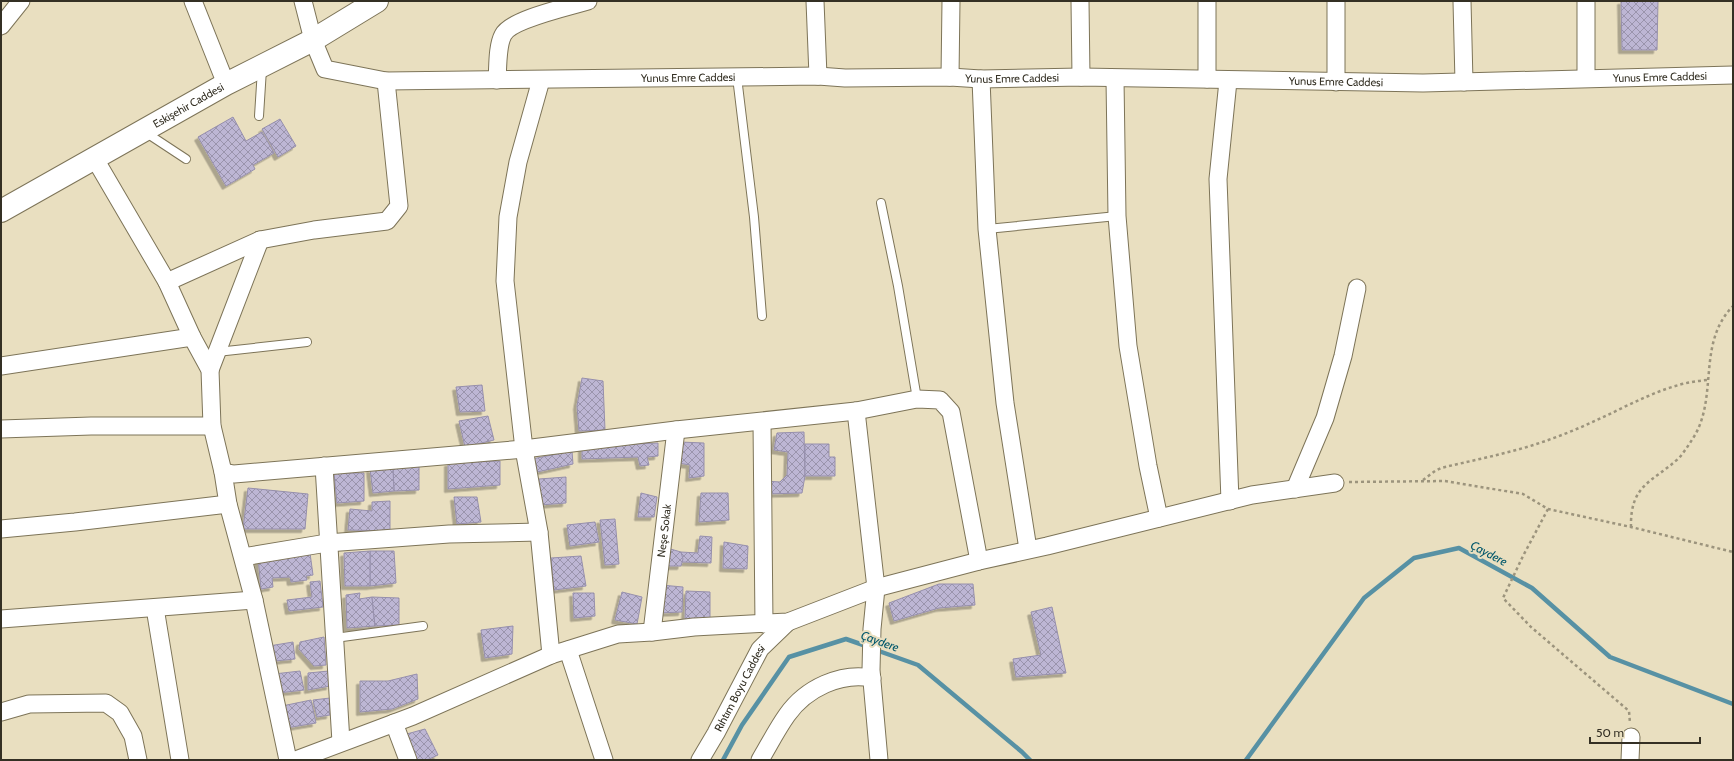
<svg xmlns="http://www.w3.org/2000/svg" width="1734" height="761" font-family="Cabin,sans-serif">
<defs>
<pattern id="building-cross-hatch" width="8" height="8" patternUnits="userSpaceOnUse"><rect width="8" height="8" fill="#bdb6d4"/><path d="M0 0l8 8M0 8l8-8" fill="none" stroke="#9a94ac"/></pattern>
<filter id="shadow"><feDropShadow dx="-3.5" dy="3.5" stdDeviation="0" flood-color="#0004"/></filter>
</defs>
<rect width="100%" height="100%" fill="#e9dfc0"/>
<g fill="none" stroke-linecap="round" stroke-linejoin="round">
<g stroke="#5791a4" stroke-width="4.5">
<polyline points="876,650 918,665 1022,752 1030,760"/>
<polyline points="723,760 742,725 789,657 846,639 869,647"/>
<polyline points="1246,760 1364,598 1414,558 1459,548 1532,588 1610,657 1733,704"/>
</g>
</g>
<g fill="url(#building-cross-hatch)" stroke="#968fac" filter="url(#shadow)">
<polygon points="1621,1 1658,1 1657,50 1622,50"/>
<polygon points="233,117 246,141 262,132 274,153 253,165 255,169 226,186 198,137"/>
<polygon points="280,119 296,146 278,157 262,129"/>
<polygon points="582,378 603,381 605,430 579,431 577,406"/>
<polygon points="482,385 485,411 460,412 456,387"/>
<polygon points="488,416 494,440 465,447 459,421"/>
<polygon points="804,432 805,476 802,493 765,494 765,481 780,482 787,475 788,452 774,450 777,433"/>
<polygon points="680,442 704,443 704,476 689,478 690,465 678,463"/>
<polygon points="658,443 658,456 647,457 649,465 640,466 638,457 582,459 582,446"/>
<polygon points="805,444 829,444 829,457 835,457 835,476 805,476"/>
<polygon points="572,451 573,464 537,472 532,459"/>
<polygon points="500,461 500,485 448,489 448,463"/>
<polygon points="419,466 419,490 394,491 393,469"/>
<polygon points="370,469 393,469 394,491 373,493"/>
<polygon points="334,473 364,473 364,501 337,503"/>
<polygon points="566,477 566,503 540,505 539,479"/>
<polygon points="248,488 308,494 305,529 243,529"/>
<polygon points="641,493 657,497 654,517 638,517"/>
<polygon points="701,493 728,493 729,520 699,522"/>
<polygon points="454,497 477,497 481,522 457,524"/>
<polygon points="390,501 390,531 348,530 350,509 372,511 372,502"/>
<polygon points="615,519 619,564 605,565 600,520"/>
<polygon points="595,522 599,542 570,546 567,525"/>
<polygon points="700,536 712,537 711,563 682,562 681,552 698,553"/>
<polygon points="724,542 748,546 747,569 723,568"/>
<polygon points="667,548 681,552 683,559 681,566 665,566"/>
<polygon points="370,551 394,551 396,583 370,586"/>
<polygon points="370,551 370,586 345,586 344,553"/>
<polygon points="310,553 313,575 306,576 307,580 291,582 290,577 272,578 273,587 261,589 258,557"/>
<polygon points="581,556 586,586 554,590 551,558"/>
<polygon points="320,581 323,607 289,611 287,600 312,597 310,582"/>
<polygon points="939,584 973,584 975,605 939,608 894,621 889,603"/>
<polygon points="661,585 683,587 682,612 658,613"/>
<polygon points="686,591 710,592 710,618 685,620"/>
<polygon points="622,592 642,597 637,624 615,620"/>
<polygon points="360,593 359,599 372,597 375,626 347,628 346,595"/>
<polygon points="573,593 594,593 595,616 574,618"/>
<polygon points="372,597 399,598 399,625 375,626"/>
<polygon points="1052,607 1066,673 1016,677 1013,659 1041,655 1031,612"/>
<polygon points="513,626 512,654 485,658 481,630"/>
<polygon points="324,637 326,665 314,666 299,649 300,642"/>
<polygon points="293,642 295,659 275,661 269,646"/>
<polygon points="300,671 304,690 278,693 274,674"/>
<polygon points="329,671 330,686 308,690 308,673"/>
<polygon points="417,674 418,699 392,709 360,712 360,681 388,681"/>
<polygon points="330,698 330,715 317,717 313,700"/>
<polygon points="311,700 316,723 286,728 282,706"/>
<polygon points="425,729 438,755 427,760 413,760 403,735"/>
</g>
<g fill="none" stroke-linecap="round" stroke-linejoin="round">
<g stroke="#7d7458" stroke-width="10">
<g id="lane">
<polyline points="737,77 754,217 762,316"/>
<polyline points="259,116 262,69"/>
<polyline points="145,132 186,159"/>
<polyline points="881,203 898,286 917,399"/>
<polyline points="987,229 1117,216"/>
<polyline points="217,352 307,342"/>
<polyline points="335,638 423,626"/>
</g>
</g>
<g stroke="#7d7458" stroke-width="19">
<g id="street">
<polyline points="193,1 226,84"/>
<path id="s1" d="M 303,1 L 313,40 L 325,69 L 386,81 L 818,76 L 845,78 L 950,77 L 981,79 L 1081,77 L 1423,83 L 1733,75"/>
<polyline points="815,1 818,76"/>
<polyline points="1080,1 1081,77"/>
<polyline points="1336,1 1336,82"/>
<polyline points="1462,1 1464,82"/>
<polyline points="1586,1 1586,78"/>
<polyline points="1,26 21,1"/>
<polyline points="950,77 951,1"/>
<polyline points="981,79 987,229 1005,403 1028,549"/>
<polyline points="1115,79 1117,216 1128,346 1148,466 1159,518"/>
<polyline points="1207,79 1207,1"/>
<path d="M 497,80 C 498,68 497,46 503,35 C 511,19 569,7 588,1"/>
<polyline points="541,80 518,162 508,217 505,281 524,449 539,532 551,655"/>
<polyline points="1228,81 1218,179 1230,501"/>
<polyline points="95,159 167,282 192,337 210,370 212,426 223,472 228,504 254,600 288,760"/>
<polyline points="167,282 260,240 314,230 387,221 399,206 386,81"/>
<polyline points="1,366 192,337"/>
<polyline points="210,370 260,240"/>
<polyline points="856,411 876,588 872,629 871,670 879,760"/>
<polyline points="762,422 764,624"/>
<polyline points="1,429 91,426 212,426"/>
<polyline points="324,466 341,742"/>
<polyline points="223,472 234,474 524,449 676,430 856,411 917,399 940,400 951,412 979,561"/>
<polyline points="1295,489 1325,418 1343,356 1357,288"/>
<polyline points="1,529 75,522 228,504"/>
<polyline points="243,557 327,543 449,534 539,532"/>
<polyline points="155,608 180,760"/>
<polyline points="1,619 254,600"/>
<path id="s2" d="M 652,632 L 676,430"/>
<polyline points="568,650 604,760"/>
<polyline points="1,712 29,704 106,703 120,713 133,736 138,760"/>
<polyline points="394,723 408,760"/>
<polyline points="296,760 413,716 551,655 618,634 652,632 694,627 788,622 876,588 979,561 1047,546 1252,495 1335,483"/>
<path id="s3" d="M 700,760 L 716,733 L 760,649 L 788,622"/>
<path d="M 760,760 C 769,745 777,729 787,715 C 806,688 841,672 872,678"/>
<polyline points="1630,760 1631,737"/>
</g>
</g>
<g stroke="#7d7458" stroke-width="24">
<g id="secondary">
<path id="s4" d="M 1,211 L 226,84 L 313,40 L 377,1"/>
</g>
</g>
<g stroke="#9c947d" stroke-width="2.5" stroke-dasharray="3 3" stroke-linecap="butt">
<path d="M 1423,480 L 1435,471 L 1441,468 C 1478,459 1516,452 1551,439 C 1576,430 1600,419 1624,407 C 1652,394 1677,382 1708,380"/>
<polyline points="1349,482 1445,481 1523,494 1548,509 1631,527 1733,552"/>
<polyline points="1548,509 1523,556 1503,598 1531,627 1629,711 1630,723"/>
<path d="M 1631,527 C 1630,484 1653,482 1679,458 C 1685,451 1690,443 1695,435 C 1718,394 1697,343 1733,306"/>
</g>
<use href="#lane" stroke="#fff" stroke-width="8"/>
<use href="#street" stroke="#fff" stroke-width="17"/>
<use href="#secondary" stroke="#fff" stroke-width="22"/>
</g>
<g text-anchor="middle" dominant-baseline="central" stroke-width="4" stroke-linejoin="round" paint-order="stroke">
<g font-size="11" fill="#343024" stroke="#e9dfc0">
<text stroke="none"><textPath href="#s1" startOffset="1408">Yunus Emre Caddesi</textPath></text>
<text stroke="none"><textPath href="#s1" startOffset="436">Yunus Emre Caddesi</textPath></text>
<text stroke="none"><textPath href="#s1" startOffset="760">Yunus Emre Caddesi</textPath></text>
<text stroke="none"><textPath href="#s1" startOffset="1084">Yunus Emre Caddesi</textPath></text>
<text stroke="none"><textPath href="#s4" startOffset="215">Eskişehir Caddesi</textPath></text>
<text stroke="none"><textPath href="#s2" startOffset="102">Neşe Sokak</textPath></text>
<text stroke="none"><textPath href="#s3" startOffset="82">Rıhtım Boyu Caddesi</textPath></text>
</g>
<g font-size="12" font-style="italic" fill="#00576b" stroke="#e9dfc0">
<text transform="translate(1489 553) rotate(28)">Çaydere</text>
<text transform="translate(880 641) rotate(20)">Çaydere</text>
</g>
</g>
<rect width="1734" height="761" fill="none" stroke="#343024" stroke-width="4"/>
<path d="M1590 737v6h110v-6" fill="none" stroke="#343024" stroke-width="2"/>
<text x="1596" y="737" font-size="12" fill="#343024" stroke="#e9dfc0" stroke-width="3" paint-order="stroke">50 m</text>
</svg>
